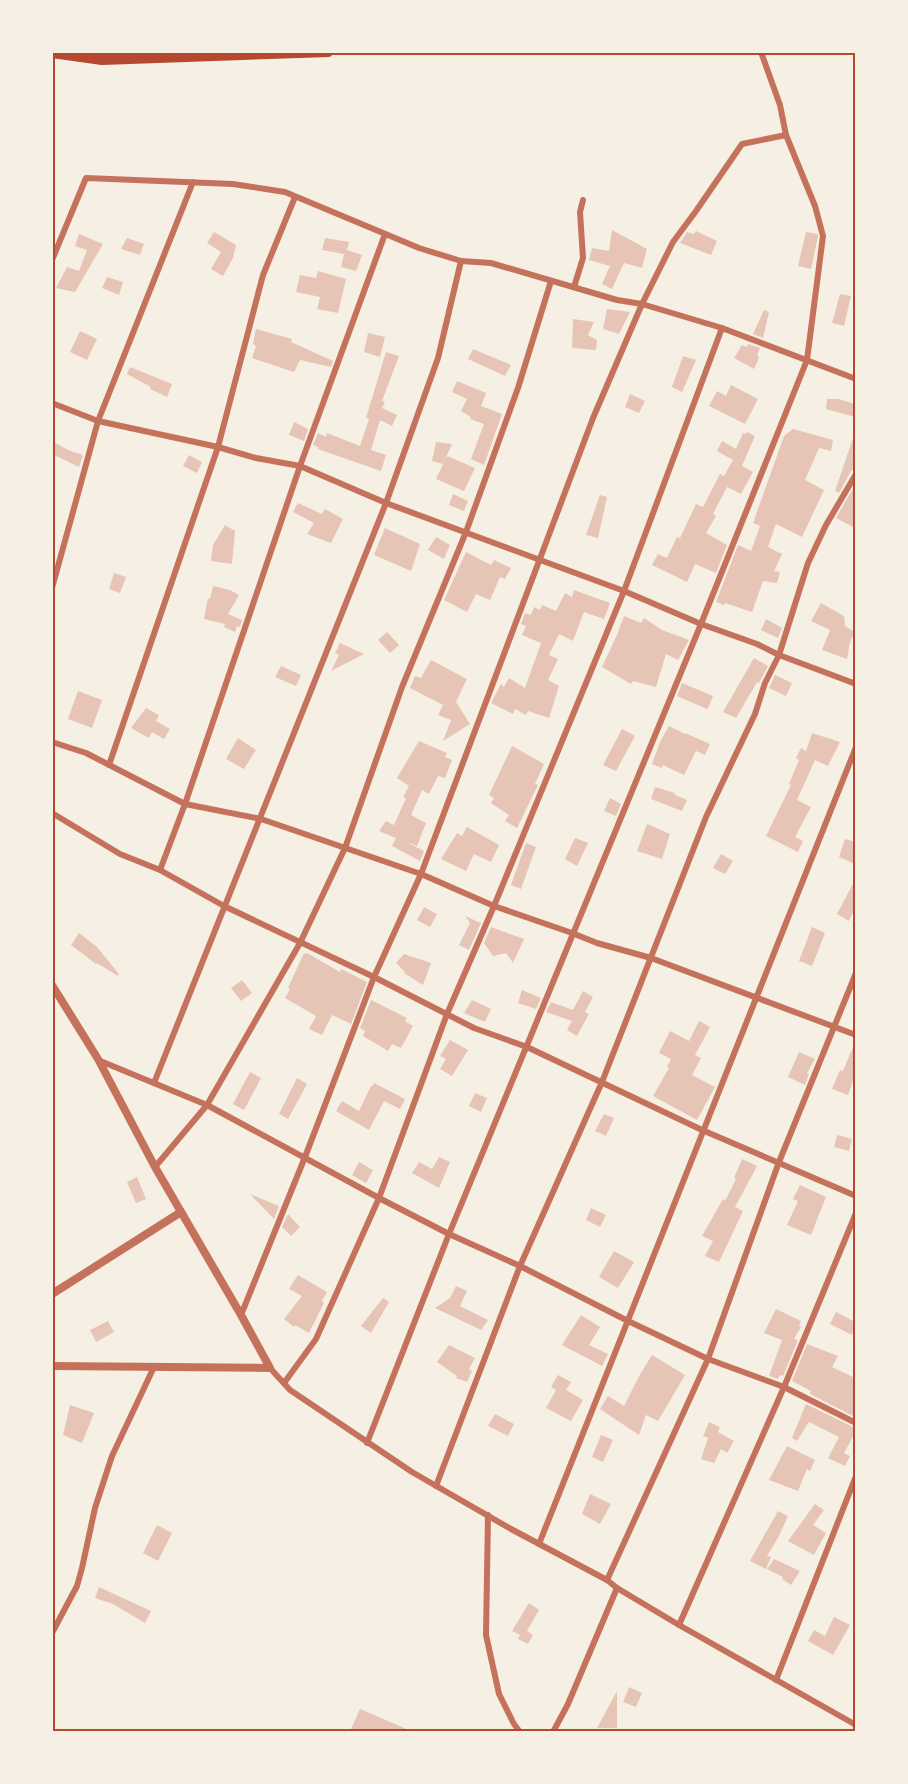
<svg xmlns="http://www.w3.org/2000/svg" width="908" height="1784" font-family="'PT Sans Narrow',sans-serif">
<rect width="100%" height="100%" fill="#f6efe4"/>
<g fill="#e6c5b7">
<polygon points="612,230 647,249 642,268 624,263 612,289 602,284 610,266 589,260 592,248 609,251"/>
<polygon points="696,231 717,241 711,255 680,243 687,232 694,234"/>
<polygon points="214,232 236,245 233,258 223,276 211,269 221,252 207,243"/>
<polygon points="806,232 817,234 818,236 811,269 798,266"/>
<polygon points="79,234 103,244 75,292 56,288 67,267 79,271 87,250 75,246"/>
<polygon points="127,238 144,244 140,255 121,249"/>
<polygon points="325,238 349,242 347,250 362,255 356,271 341,267 344,254 322,250"/>
<polygon points="318,271 346,279 338,313 317,309 320,297 296,292 300,275 316,278"/>
<polygon points="107,277 123,282 119,295 102,288"/>
<polygon points="840,294 851,296 844,326 832,323"/>
<polygon points="607,309 630,312 619,334 603,329"/>
<polygon points="764,310 769,312 763,338 753,334"/>
<polygon points="573,319 594,322 588,335 597,340 596,350 572,348"/>
<polygon points="256,329 292,339 291,342 333,361 331,367 300,360 294,372 252,358 256,346 253,344"/>
<polygon points="80,331 97,339 87,360 70,352"/>
<polygon points="368,333 385,337 380,357 364,352"/>
<polygon points="748,344 760,348 757,355 759,356 757,363 754,369 734,358 742,345 747,347"/>
<polygon points="473,349 511,365 505,376 468,359"/>
<polygon points="386,352 399,356 382,401 385,402 382,408 397,415 392,426 380,420 371,450 386,455 381,471 318,449 318,447 313,445 318,433 326,437 327,433 360,446 369,419 366,418"/>
<polygon points="683,356 696,360 682,392 672,387"/>
<polygon points="130,367 172,384 167,397 150,389 151,387 127,374"/>
<polygon points="457,381 486,393 481,406 502,414 484,465 471,459 484,424 470,419 471,417 461,411 467,399 452,392"/>
<polygon points="731,385 758,399 745,424 709,406 717,391 726,396"/>
<polygon points="630,394 645,401 639,413 625,407"/>
<polygon points="827,399 838,399 855,404 855,417 826,409"/>
<polygon points="294,422 308,429 304,441 289,435"/>
<polygon points="793,429 833,440 831,451 819,448 805,480 824,490 802,537 776,524 768,547 782,554 774,571 780,572 777,583 763,581 752,612 725,603 724,605 716,602 738,545 751,551 760,526 753,523 784,436"/>
<polygon points="747,432 755,436 742,466 753,472 741,494 727,487 713,514 716,516 706,533 727,545 716,573 695,564 687,582 652,565 658,554 667,558 677,537 680,538 696,504 703,507 720,474 724,476 733,460 717,451 722,441 736,449 743,433 746,434"/>
<polygon points="853,438 855,438 855,469 851,471 839,493 835,491"/>
<polygon points="52,441 68,450 83,455 79,467 52,454"/>
<polygon points="436,442 452,444 443,464 432,461"/>
<polygon points="189,455 202,462 197,473 183,466"/>
<polygon points="447,456 475,468 464,491 436,479"/>
<polygon points="855,485 855,528 836,518"/>
<polygon points="453,494 468,501 464,511 449,505"/>
<polygon points="600,495 607,497 598,538 586,535"/>
<polygon points="298,503 322,514 325,509 343,519 331,543 307,534 314,523 293,512"/>
<polygon points="225,525 235,531 232,564 211,561 213,545"/>
<polygon points="385,528 420,544 411,571 374,555"/>
<polygon points="436,537 450,545 444,559 428,550"/>
<polygon points="466,552 491,565 494,560 511,568 505,579 500,577 490,600 476,594 467,612 444,600"/>
<polygon points="114,573 126,577 120,593 109,589"/>
<polygon points="213,586 230,590 239,595 228,614 242,620 240,627 237,626 235,632 224,627 225,624 204,619 208,598 210,599"/>
<polygon points="574,590 610,603 604,619 584,612 573,641 559,634 549,655 558,659 548,680 559,686 549,718 528,711 526,715 515,709 513,714 491,703 501,684 504,687 509,678 525,688 541,643 522,635 526,626 521,624 525,613 531,615 534,607 540,610 542,605 556,611 565,593 572,597"/>
<polygon points="821,603 844,616 845,626 855,632 850,642 847,659 822,650 830,630 811,621"/>
<polygon points="624,616 641,623 644,618 662,630 689,640 678,660 666,654 656,687 633,681 631,684 602,667 617,635"/>
<polygon points="766,619 782,628 778,638 761,630"/>
<polygon points="387,632 399,645 390,653 378,640"/>
<polygon points="340,643 364,654 331,671 339,655 335,653"/>
<polygon points="754,658 768,666 759,683 757,682 736,718 723,712"/>
<polygon points="431,660 467,679 456,702 470,724 443,741 451,720 438,715 443,705 410,688 415,676 421,678"/>
<polygon points="281,666 301,675 296,686 275,677"/>
<polygon points="775,675 792,683 786,696 769,688"/>
<polygon points="682,683 713,696 708,708 707,709 677,696"/>
<polygon points="78,691 102,700 92,728 68,719"/>
<polygon points="146,708 159,715 156,721 170,729 164,739 152,732 149,738 131,728"/>
<polygon points="669,726 685,734 685,733 710,744 705,755 696,751 684,775 663,765 662,768 652,764 660,742"/>
<polygon points="622,729 635,736 616,771 603,765"/>
<polygon points="812,733 840,742 828,766 815,760 797,800 811,807 795,837 803,841 798,852 766,836 791,785 789,784 799,760 796,758 801,748 806,751"/>
<polygon points="238,738 256,750 244,769 226,759"/>
<polygon points="419,741 447,753 445,757 452,760 445,778 438,776 429,794 422,790 411,815 426,823 417,846 405,841 424,851 420,861 392,846 396,838 379,831 386,821 394,825 406,798 403,797 409,786 397,778"/>
<polygon points="512,746 544,764 535,784 538,785 517,828 505,821 509,815 491,803 494,798 489,795"/>
<polygon points="655,787 675,793 675,795 687,800 682,811 651,799"/>
<polygon points="610,798 621,804 616,816 604,811"/>
<polygon points="647,824 670,834 662,859 637,851"/>
<polygon points="467,827 499,845 491,862 474,854 466,871 441,859 457,833 462,836"/>
<polygon points="575,838 588,843 577,866 565,859"/>
<polygon points="845,839 855,842 855,864 839,857"/>
<polygon points="526,843 536,847 521,889 511,885"/>
<polygon points="721,854 733,861 725,874 713,868"/>
<polygon points="855,880 855,908 849,921 837,914"/>
<polygon points="424,907 437,914 430,927 417,920"/>
<polygon points="465,916 481,923 469,950 459,945 470,923"/>
<polygon points="491,927 524,939 513,963 506,953 493,956 484,943"/>
<polygon points="812,927 825,933 812,966 799,961"/>
<polygon points="79,933 97,947 119,974 118,976 97,963 96,964 71,945"/>
<polygon points="304,953 306,954 307,953 340,972 341,969 367,982 351,1024 332,1015 322,1035 309,1029 316,1016 285,998 290,989 288,988"/>
<polygon points="404,954 431,963 423,985 404,973 405,972 396,963"/>
<polygon points="242,980 252,993 241,1001 231,988"/>
<polygon points="522,990 541,998 536,1009 518,1003"/>
<polygon points="583,991 593,997 585,1012 589,1014 577,1036 567,1030 572,1021 546,1012 551,1002 573,1010"/>
<polygon points="371,1000 407,1018 405,1021 413,1026 401,1048 392,1044 388,1051 363,1036 365,1031 360,1028"/>
<polygon points="472,1000 491,1009 485,1022 464,1013"/>
<polygon points="699,1021 710,1027 695,1055 701,1058 692,1075 715,1087 697,1120 653,1096 669,1068 667,1067 671,1059 659,1053 670,1031 689,1041"/>
<polygon points="450,1040 468,1050 452,1076 440,1069 446,1059 440,1056"/>
<polygon points="855,1042 855,1075 848,1095 832,1089 840,1070 843,1071"/>
<polygon points="799,1052 815,1059 807,1073 809,1074 805,1085 788,1077"/>
<polygon points="250,1072 261,1078 244,1110 233,1104"/>
<polygon points="297,1078 307,1084 288,1119 279,1114"/>
<polygon points="374,1083 405,1099 400,1109 384,1101 369,1130 336,1111 342,1101 359,1111 371,1086 372,1087"/>
<polygon points="475,1093 487,1098 481,1112 469,1106"/>
<polygon points="604,1114 614,1118 606,1136 595,1131"/>
<polygon points="837,1135 852,1139 849,1151 834,1147"/>
<polygon points="439,1157 450,1162 439,1188 412,1173 419,1162 432,1169"/>
<polygon points="742,1159 757,1166 735,1207 743,1211 719,1262 705,1256 713,1241 702,1236 723,1199 725,1201 736,1179 734,1178"/>
<polygon points="359,1162 373,1170 366,1183 352,1175"/>
<polygon points="137,1177 146,1199 136,1203 127,1182"/>
<polygon points="800,1185 826,1197 811,1235 787,1225 798,1201 793,1199"/>
<polygon points="250,1194 279,1206 274,1219"/>
<polygon points="591,1208 606,1215 600,1227 586,1220"/>
<polygon points="288,1214 300,1227 291,1236 282,1227"/>
<polygon points="614,1251 634,1262 618,1288 599,1277"/>
<polygon points="298,1275 327,1292 322,1301 324,1303 309,1333 295,1325 294,1327 284,1319 302,1296 289,1289"/>
<polygon points="456,1286 467,1291 460,1306 488,1320 481,1330 435,1308 450,1298"/>
<polygon points="383,1298 389,1302 371,1333 361,1326"/>
<polygon points="776,1309 801,1321 799,1326 801,1327 794,1339 798,1340 783,1376 780,1375 778,1379 769,1376 782,1340 764,1333"/>
<polygon points="836,1312 855,1322 852,1335 830,1324"/>
<polygon points="581,1315 600,1327 589,1345 608,1354 602,1366 562,1345"/>
<polygon points="108,1321 114,1332 96,1342 90,1330"/>
<polygon points="807,1344 838,1356 832,1367 855,1378 855,1417 810,1394 811,1391 792,1381"/>
<polygon points="449,1345 475,1358 469,1369 472,1371 467,1382 456,1378 457,1376 437,1362"/>
<polygon points="652,1355 685,1375 658,1421 646,1415 639,1435 600,1409 608,1396 624,1406 638,1378"/>
<polygon points="558,1375 571,1382 566,1390 583,1400 571,1421 546,1408 556,1390 551,1387"/>
<polygon points="806,1404 855,1428 855,1433 844,1453 850,1456 845,1466 828,1458 839,1437 809,1422 797,1441 792,1438"/>
<polygon points="70,1405 94,1413 82,1443 63,1435"/>
<polygon points="495,1414 514,1424 508,1436 488,1426"/>
<polygon points="709,1422 720,1427 718,1432 734,1441 727,1453 721,1449 714,1463 701,1459 708,1438 703,1436"/>
<polygon points="601,1435 613,1440 603,1462 592,1457"/>
<polygon points="787,1446 815,1460 810,1471 807,1469 798,1491 769,1480"/>
<polygon points="590,1494 611,1504 600,1524 582,1514"/>
<polygon points="815,1504 824,1510 813,1525 826,1533 814,1555 788,1541"/>
<polygon points="778,1511 788,1516 779,1536 767,1556 771,1557 766,1569 750,1561"/>
<polygon points="157,1525 172,1533 158,1561 143,1553"/>
<polygon points="774,1559 800,1571 791,1585 782,1579 783,1577 767,1569"/>
<polygon points="99,1587 151,1611 145,1623 113,1604 95,1598"/>
<polygon points="529,1603 539,1610 527,1631 533,1635 528,1644 518,1639 520,1635 512,1631"/>
<polygon points="834,1617 850,1625 833,1655 808,1641 814,1630 825,1636"/>
<polygon points="629,1687 642,1693 636,1707 623,1702"/>
<polygon points="617,1691 617,1728 597,1728"/>
<polygon points="360,1709 411,1731 350,1731"/>
</g>
<g fill="none" stroke-linecap="round" stroke-linejoin="round">
<g stroke="#c5725c" stroke-width="6">
<polyline points="52,260 86,178 233,184 285,192 419,248 461,261 491,263 617,300 642,304 722,328 856,379"/>
<polyline points="574,287 583,258 580,212 583,200"/>
<polyline points="52,403 98,421 218,447 256,458 300,466 386,503 624,591 701,624 757,644 779,655 856,684"/>
<polyline points="52,588 98,421 193,182"/>
<polyline points="52,742 86,753 185,804 261,819 421,874 494,906 572,933 597,943 651,958 856,1035"/>
<polyline points="109,765 218,447 263,275 295,197"/>
<polyline points="52,813 120,854 160,870 224,906 374,977 474,1028 527,1047 702,1130 856,1196"/>
<polyline points="160,870 185,804 300,466 385,234"/>
<polyline points="98,1060 207,1105 379,1198 449,1234 520,1266 628,1321 708,1359 784,1387 856,1423"/>
<polyline points="154,1083 386,503 438,358 461,261"/>
<polyline points="155,1167 207,1105 300,943 345,848 402,687 466,532 518,388 551,281"/>
<polyline points="241,1315 305,1157 374,977 421,874 593,418 642,304 673,242 696,211 742,144 786,135"/>
<polyline points="270,1368 290,1390 412,1472 511,1529 607,1580 617,1588 679,1625 856,1725"/>
<polyline points="284,1383 316,1339 379,1198 447,1014 494,906 624,591 722,328"/>
<polyline points="367,1443 449,1234 701,624 807,360 823,236 815,206 786,135 780,105 761,52"/>
<polyline points="436,1486 520,1266 602,1082 706,817 755,714 765,683 779,655 808,563 826,525 856,474"/>
<polyline points="488,1515 486,1635 499,1694 514,1724 520,1732"/>
<polyline points="539,1544 856,747"/>
<polyline points="607,1580 708,1359 779,1162 856,973"/>
<polyline points="679,1625 784,1387 856,1213"/>
<polyline points="52,1633 77,1586 82,1568 95,1508 112,1456 154,1367"/>
<polyline points="776,1680 856,1476"/>
<polyline points="553,1732 568,1704 617,1588"/>
</g>
<g stroke="#c5725c" stroke-width="8">
<polyline points="52,985 98,1059 155,1167 241,1315 270,1368 52,1366"/>
<polyline points="52,1294 181,1212"/>
</g>
<polyline stroke="#b5482f" stroke-width="10" points="52,53 102,60 328,52"/>
</g>
<rect width="908" height="1784" fill="none" stroke="#f6efe4" stroke-width="108"/>
<rect x="54" y="54" width="800" height="1676" fill="none" stroke="#b5482f" stroke-width="2"/>
</svg>
